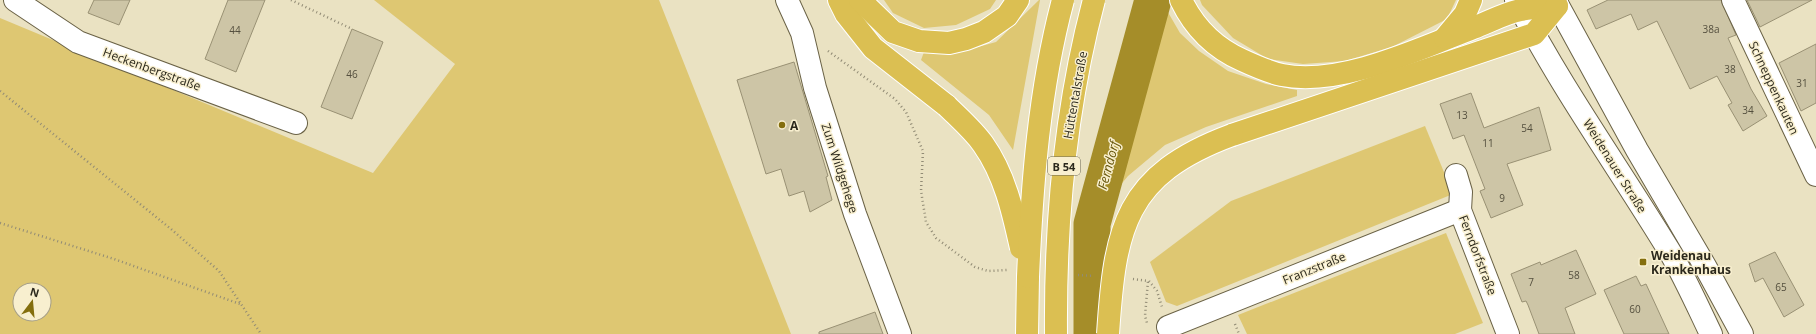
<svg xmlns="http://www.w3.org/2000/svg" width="1816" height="334" font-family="'Open Sans',sans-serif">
<rect width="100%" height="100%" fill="#eae2c2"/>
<g fill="#dec772" fill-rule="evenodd">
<path d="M 374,0 L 659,0 L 791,334 L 0,334 L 0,18 L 373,173 L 455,64 ZM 20,290 L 44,290 L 44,314 L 20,314 Z"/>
<polygon points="884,0 996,0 990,9 956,25 924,28 893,13"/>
<polygon points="1039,0 1040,0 1013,150 989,115 921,60 924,52 956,53 996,42"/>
<polygon points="1200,0 1456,0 1447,19 1392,47 1345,61 1303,64 1268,59 1233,38 1202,5"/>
<polygon points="1162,2 1180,33 1199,51 1228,71 1266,84 1297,90 1297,96 1206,127 1165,145 1128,176 1104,205"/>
<polygon points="1425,126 1453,194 1177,306 1166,302 1150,262 1231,201"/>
<polygon points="1446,233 1483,323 1455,334 1247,334 1238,315"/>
</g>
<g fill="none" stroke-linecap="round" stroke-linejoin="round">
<polyline stroke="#a58d29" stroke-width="37" points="1092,334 1092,224 1153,0"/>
</g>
<g fill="#cdc5a6" stroke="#999174">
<polygon points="94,0 130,0 119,25 88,13"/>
<polygon points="228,0 265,0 236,72 205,59"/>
<polygon points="1608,0 1721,0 1736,35 1728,38 1751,89 1767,116 1743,131 1728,105 1732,103 1717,76 1690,89 1657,21 1638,30 1631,14 1596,29 1587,10"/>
<polygon points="1747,0 1812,0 1760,27"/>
<polygon points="352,29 383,42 352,119 321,107"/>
<polygon points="1816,44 1816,103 1801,111 1779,63"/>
<polygon points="794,62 828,176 826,177 832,200 810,212 804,191 789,196 781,169 766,174 737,80"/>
<polygon points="1471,93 1484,128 1539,107 1551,150 1507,164 1523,205 1491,218 1480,191 1485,189 1464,135 1453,139 1440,104"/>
<polygon points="1576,250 1596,294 1565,308 1575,334 1539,334 1528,305 1526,301 1522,302 1511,274 1540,262 1541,265"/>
<polygon points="1775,252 1804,305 1784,317 1763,278 1755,282 1749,264"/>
<polygon points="1636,276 1641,286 1646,284 1669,334 1624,334 1604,290"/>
<polygon points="875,312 883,334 819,334 819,332"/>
</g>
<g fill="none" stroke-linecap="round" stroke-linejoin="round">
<g stroke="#6a6246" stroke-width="24">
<g id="street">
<polyline points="15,0 78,42 296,123"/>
<polyline points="787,0 802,33 815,88 855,214 900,334"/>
<polyline points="1733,0 1816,175"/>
<polyline points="1456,175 1461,192 1460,210 1508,334"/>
<polyline points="1168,327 1460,210"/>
</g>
</g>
<g stroke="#6a6246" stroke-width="24">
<g id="secondary">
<path d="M 1516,0 C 1561,88 1619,168 1670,252 C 1685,278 1698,307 1711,334"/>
<polyline points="1555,0 1637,150 1705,266 1742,334"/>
</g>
</g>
<g stroke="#fff" stroke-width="24">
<g id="highway">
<polyline points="839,0 846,14 873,48 947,106"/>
<polyline points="860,0 893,32 919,41 949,43 966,39 984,32 1007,16 1018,0"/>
<path d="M 1181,0 C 1194,27 1215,48 1242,60 C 1255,66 1268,72 1282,75 C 1339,87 1419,49 1473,28 C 1489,22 1505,13 1521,10 C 1533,7 1546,7 1557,6"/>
<polyline points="1445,38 1465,14 1471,0"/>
<polyline points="1232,135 1534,34 1557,6"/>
<polyline points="1027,334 1028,277"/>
</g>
</g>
<g stroke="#918b75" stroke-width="2.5" stroke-dasharray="1 3" stroke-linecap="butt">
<polyline points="291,0 352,29"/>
<polyline points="828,51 895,99 906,112 923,151 921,191 926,222 936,238 975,267 988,271 1007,270"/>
<polyline points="0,91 171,229 219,271 261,334"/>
<polyline points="0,223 114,259 240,304"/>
<polyline points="1078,275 1093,276"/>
<polyline points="1133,279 1148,281 1145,316 1147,323"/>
<polyline points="1149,281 1157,291 1162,307"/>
<polyline points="1235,324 1239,334"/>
</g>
<use href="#street" stroke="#fff" stroke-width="22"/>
<use href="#secondary" stroke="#fff" stroke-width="22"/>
<use href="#highway" stroke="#dbbf52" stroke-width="22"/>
<g stroke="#fff" stroke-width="24" stroke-linecap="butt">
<g id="highway-bridge">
<path d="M 947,106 C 959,118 973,130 983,144 C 1005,175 1013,212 1021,248"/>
<path d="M 1028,277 C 1032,184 1039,90 1063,0"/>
<path d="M 1056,334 C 1055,221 1065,109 1094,0"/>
<path d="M 1108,334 C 1115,228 1124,175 1232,135"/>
</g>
</g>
<use href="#highway-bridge" stroke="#dbbf52" stroke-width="22"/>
</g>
<g fill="#846e0d" stroke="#f8efcf" stroke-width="1.5">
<circle cx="782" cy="125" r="4"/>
<rect x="1639" y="258" width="8" height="8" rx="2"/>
</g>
<g text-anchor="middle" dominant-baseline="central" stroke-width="3" stroke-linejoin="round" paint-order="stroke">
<g font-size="10" fill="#544f3e">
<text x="1711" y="29">38a</text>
<text x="235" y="30">44</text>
<text x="1730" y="69">38</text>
<text x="352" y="74">46</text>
<text x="1802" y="83">31</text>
<text x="1748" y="110">34</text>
<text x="1462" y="115">13</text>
<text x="1527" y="128">54</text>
<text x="1488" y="143">11</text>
<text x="1502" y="198">9</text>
<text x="1574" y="275">58</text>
<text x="1531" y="282">7</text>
<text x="1781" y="287">65</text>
<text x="1635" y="309">60</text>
</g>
<rect fill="#f8efcf" stroke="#686452" stroke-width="1" x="1048" y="157" width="32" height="18" rx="3"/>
<g font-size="11" font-weight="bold" fill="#2b281c">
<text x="1064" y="166">B 54</text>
</g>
<g font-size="12" fill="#2b281c" stroke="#f8efcf">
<text transform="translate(152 69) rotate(20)">Heckenbergstraße</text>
<text transform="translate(1774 88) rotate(65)">Schneppenkauten</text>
<text transform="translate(1075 95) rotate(-80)">Hüttentalstraße</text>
<text transform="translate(1615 166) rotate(58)">Weidenauer Straße</text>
<text transform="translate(840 168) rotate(72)">Zum Wildgehege</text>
<text transform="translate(1478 255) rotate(69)">Ferndorfstraße</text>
<text transform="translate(1314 268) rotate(-22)">Franzstraße</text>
</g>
<g font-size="12" font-weight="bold" fill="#2b281c" stroke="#f8efcf" text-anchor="start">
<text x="790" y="125">A</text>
<text x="1651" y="255">Weidenau<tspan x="1651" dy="14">Krankenhaus</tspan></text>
</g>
<g font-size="13" font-style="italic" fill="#67560b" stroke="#f8efcf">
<text transform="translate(1108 165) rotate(-75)">Ferndorf</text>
</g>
</g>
<g transform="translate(32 302) rotate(16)"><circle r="19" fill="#f8efcf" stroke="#a69f87"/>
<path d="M0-3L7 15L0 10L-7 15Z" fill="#846e0d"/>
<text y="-6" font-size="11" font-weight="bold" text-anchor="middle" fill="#2b281c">N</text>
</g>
</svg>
